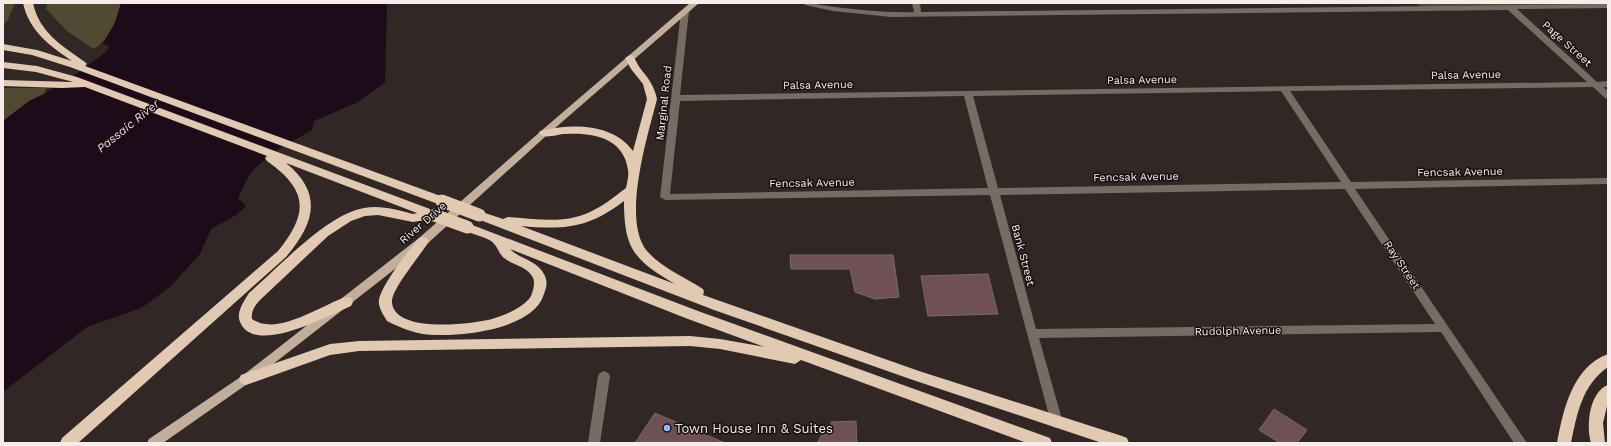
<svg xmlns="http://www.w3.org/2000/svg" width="1611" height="446" font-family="'Work Sans',sans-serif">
<rect width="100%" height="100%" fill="#312724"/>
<g fill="#514932">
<polygon points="3,3 15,3 8,20 3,25"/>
<path d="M 47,3 L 121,3 C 116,21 110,39 94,49 L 67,31 L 46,9 Z"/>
<polygon points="1416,3 1601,3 1605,6 1422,9"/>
<polygon points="3,88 46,88 44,94 29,101 3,121"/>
</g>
<polygon fill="#1e0b19" points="121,3 387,3 385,83 356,103 314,121 312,130 272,153 250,173 238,198 246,206 236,215 211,229 200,254 170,287 141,308 87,327 3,392 3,121 29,101 44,94 69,79 106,52 109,47 103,43 115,23"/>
<g fill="#6e5055" stroke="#766a6c">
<polygon points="790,255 893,255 899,297 875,299 855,292 850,269 791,269"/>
<polygon points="988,274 998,314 928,316 921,276"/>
<polygon points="1274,409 1307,430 1297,443 1280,443 1259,430"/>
<polygon points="655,413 725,443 635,443"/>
<polygon points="856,421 857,443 817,443 824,432 832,432 831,422"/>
</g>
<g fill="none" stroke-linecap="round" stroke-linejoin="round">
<g fill="#766c63" fill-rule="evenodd">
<path d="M 804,3 C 815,3 825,6 835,7 C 861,10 887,13 914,12 L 912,3 L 920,3 L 921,12 L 1608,4 L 1608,8 L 1517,9 L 1597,82 L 1608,81 L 1608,87 L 1603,87 L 1608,91 L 1608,99 L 1605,98 L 1593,87 L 1290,91 L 1351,182 L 1608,178 L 1608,184 L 1355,189 L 1527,443 L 1514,443 L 1441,332 L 1039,338 L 1063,423 L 1061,427 L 1057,428 L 1053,427 L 1051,423 L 990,195 L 665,200 L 660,197 L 681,11 L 685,9 L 689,11 L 680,95 L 1587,82 L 1508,10 L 891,17 L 833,11 L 805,5 ZM 1281,91 L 1341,182 L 998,188 L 973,96 ZM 964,96 L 988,188 L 670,194 L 680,101 ZM 1345,189 L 1435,324 L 1036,329 L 1000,195 Z"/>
<polygon points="604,371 608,373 610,376 600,443 588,443 598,376 600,373"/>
</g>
<polygon fill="#c3ae9c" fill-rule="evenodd" points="690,3 699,3 547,135 427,244 250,382 163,443 147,443 149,439 242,376 419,238 541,131"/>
<g fill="#e1c9b2" fill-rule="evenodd">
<path d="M 23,3 L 33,3 C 39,32 62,46 85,62 L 87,64 L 85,66 L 446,198 L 448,201 L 446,204 L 438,204 L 70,67 L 32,55 L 3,50 L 3,44 L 37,50 L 72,61 C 50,46 29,31 23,3 Z"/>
<path d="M 630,55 L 633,56 C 636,60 637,64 640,68 C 648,78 654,85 657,99 C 648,135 621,220 647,251 C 661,267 684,277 703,289 L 704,292 L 703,295 L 919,371 L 1122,436 L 1127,438 L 1129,443 L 1102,443 L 913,380 L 714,310 L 475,218 L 473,215 L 475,212 L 479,211 L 503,219 L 508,217 C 535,219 565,224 590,212 C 603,206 614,197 626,188 C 627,183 629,175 628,170 C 624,138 593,132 565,134 C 558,134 543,140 539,133 L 540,131 C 571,123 613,123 633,151 L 647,99 L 643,84 L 631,69 L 625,58 ZM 624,201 C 624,249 634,260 675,284 L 521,226 C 565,230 589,228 624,201 Z"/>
<path d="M 3,62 L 37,66 L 77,77 L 438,212 L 440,215 L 438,218 L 413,222 L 378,215 L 365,216 L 351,221 L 328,236 L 259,301 C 254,307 251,312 252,319 C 277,337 321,305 346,297 L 351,298 L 353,302 L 351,306 C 329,315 257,355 241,324 C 235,313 243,303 249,293 C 278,268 327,214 364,208 C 381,205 397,210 413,214 L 417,213 L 286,163 C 324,194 314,224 286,257 L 78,443 L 60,443 L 62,438 L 278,251 C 309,213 308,190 267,161 L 265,158 L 267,156 L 85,87 L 62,88 L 3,86 L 3,80 L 73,82 L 36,72 L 3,68 Z"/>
<path d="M 467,223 L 698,311 L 1050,438 L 1052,443 L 1027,443 L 801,360 L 795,364 L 720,349 L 690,346 L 359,351 L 330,355 L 246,385 L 241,383 L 239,379 L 241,375 L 330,344 L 359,341 L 690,336 L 720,339 L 765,347 L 688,319 L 510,249 C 521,260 538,260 545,276 C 548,283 546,288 544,294 C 534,328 467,336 436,335 C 418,335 403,329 387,321 C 384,316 380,310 379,304 C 376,291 410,249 419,238 L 423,237 L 427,238 L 429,241 C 422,254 390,290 392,303 C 396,334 472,324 492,319 C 505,315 520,309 529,299 C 531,297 532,293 533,290 C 534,285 535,281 532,276 C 526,266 513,265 504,258 C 499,254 497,245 491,241 C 483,236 472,234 463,230 L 461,227 L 463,224 Z"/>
<path d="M 1608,354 L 1608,367 C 1582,385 1577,414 1571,443 L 1557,443 C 1563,411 1572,367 1608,354 Z"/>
<path d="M 1608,385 L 1608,402 L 1603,423 L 1605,443 L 1591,443 C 1586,426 1589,392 1608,385 Z"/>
</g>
<g stroke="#e1c9b2" stroke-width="13">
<polyline points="442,201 479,215"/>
<polyline points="434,215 467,227"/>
</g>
</g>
<circle fill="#85bbfb" stroke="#161110" stroke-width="1.5" cx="667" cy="428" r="4"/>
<g text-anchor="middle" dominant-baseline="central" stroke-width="3" stroke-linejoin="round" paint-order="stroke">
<g font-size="11" fill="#f4edeb" stroke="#161110">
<text transform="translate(1567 44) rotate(42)">Page Street</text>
<text transform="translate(1466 75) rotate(-1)">Palsa Avenue</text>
<text transform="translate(1142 80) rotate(-1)">Palsa Avenue</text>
<text transform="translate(818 85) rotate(-1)">Palsa Avenue</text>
<text transform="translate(664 103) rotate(-84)">Marginal Road</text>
<text transform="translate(1460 172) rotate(-1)">Fencsak Avenue</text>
<text transform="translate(1136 177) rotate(-1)">Fencsak Avenue</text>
<text transform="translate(812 183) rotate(-1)">Fencsak Avenue</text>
<text transform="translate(423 223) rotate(-41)">River Drive</text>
<text transform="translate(1023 255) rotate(75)">Bank Street</text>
<text transform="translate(1402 265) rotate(56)">Ray Street</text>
<text transform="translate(1238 331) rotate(-1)">Rudolph Avenue</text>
</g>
<g font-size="12" font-style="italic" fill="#feccee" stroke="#161110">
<text transform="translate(128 126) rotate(-39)">Passaic River</text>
</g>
<g font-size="13" fill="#f4edeb" stroke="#161110" text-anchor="start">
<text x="675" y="428">Town House Inn &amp; Suites</text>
</g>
</g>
<rect width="1611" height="446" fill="none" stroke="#f4edeb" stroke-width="8"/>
</svg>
